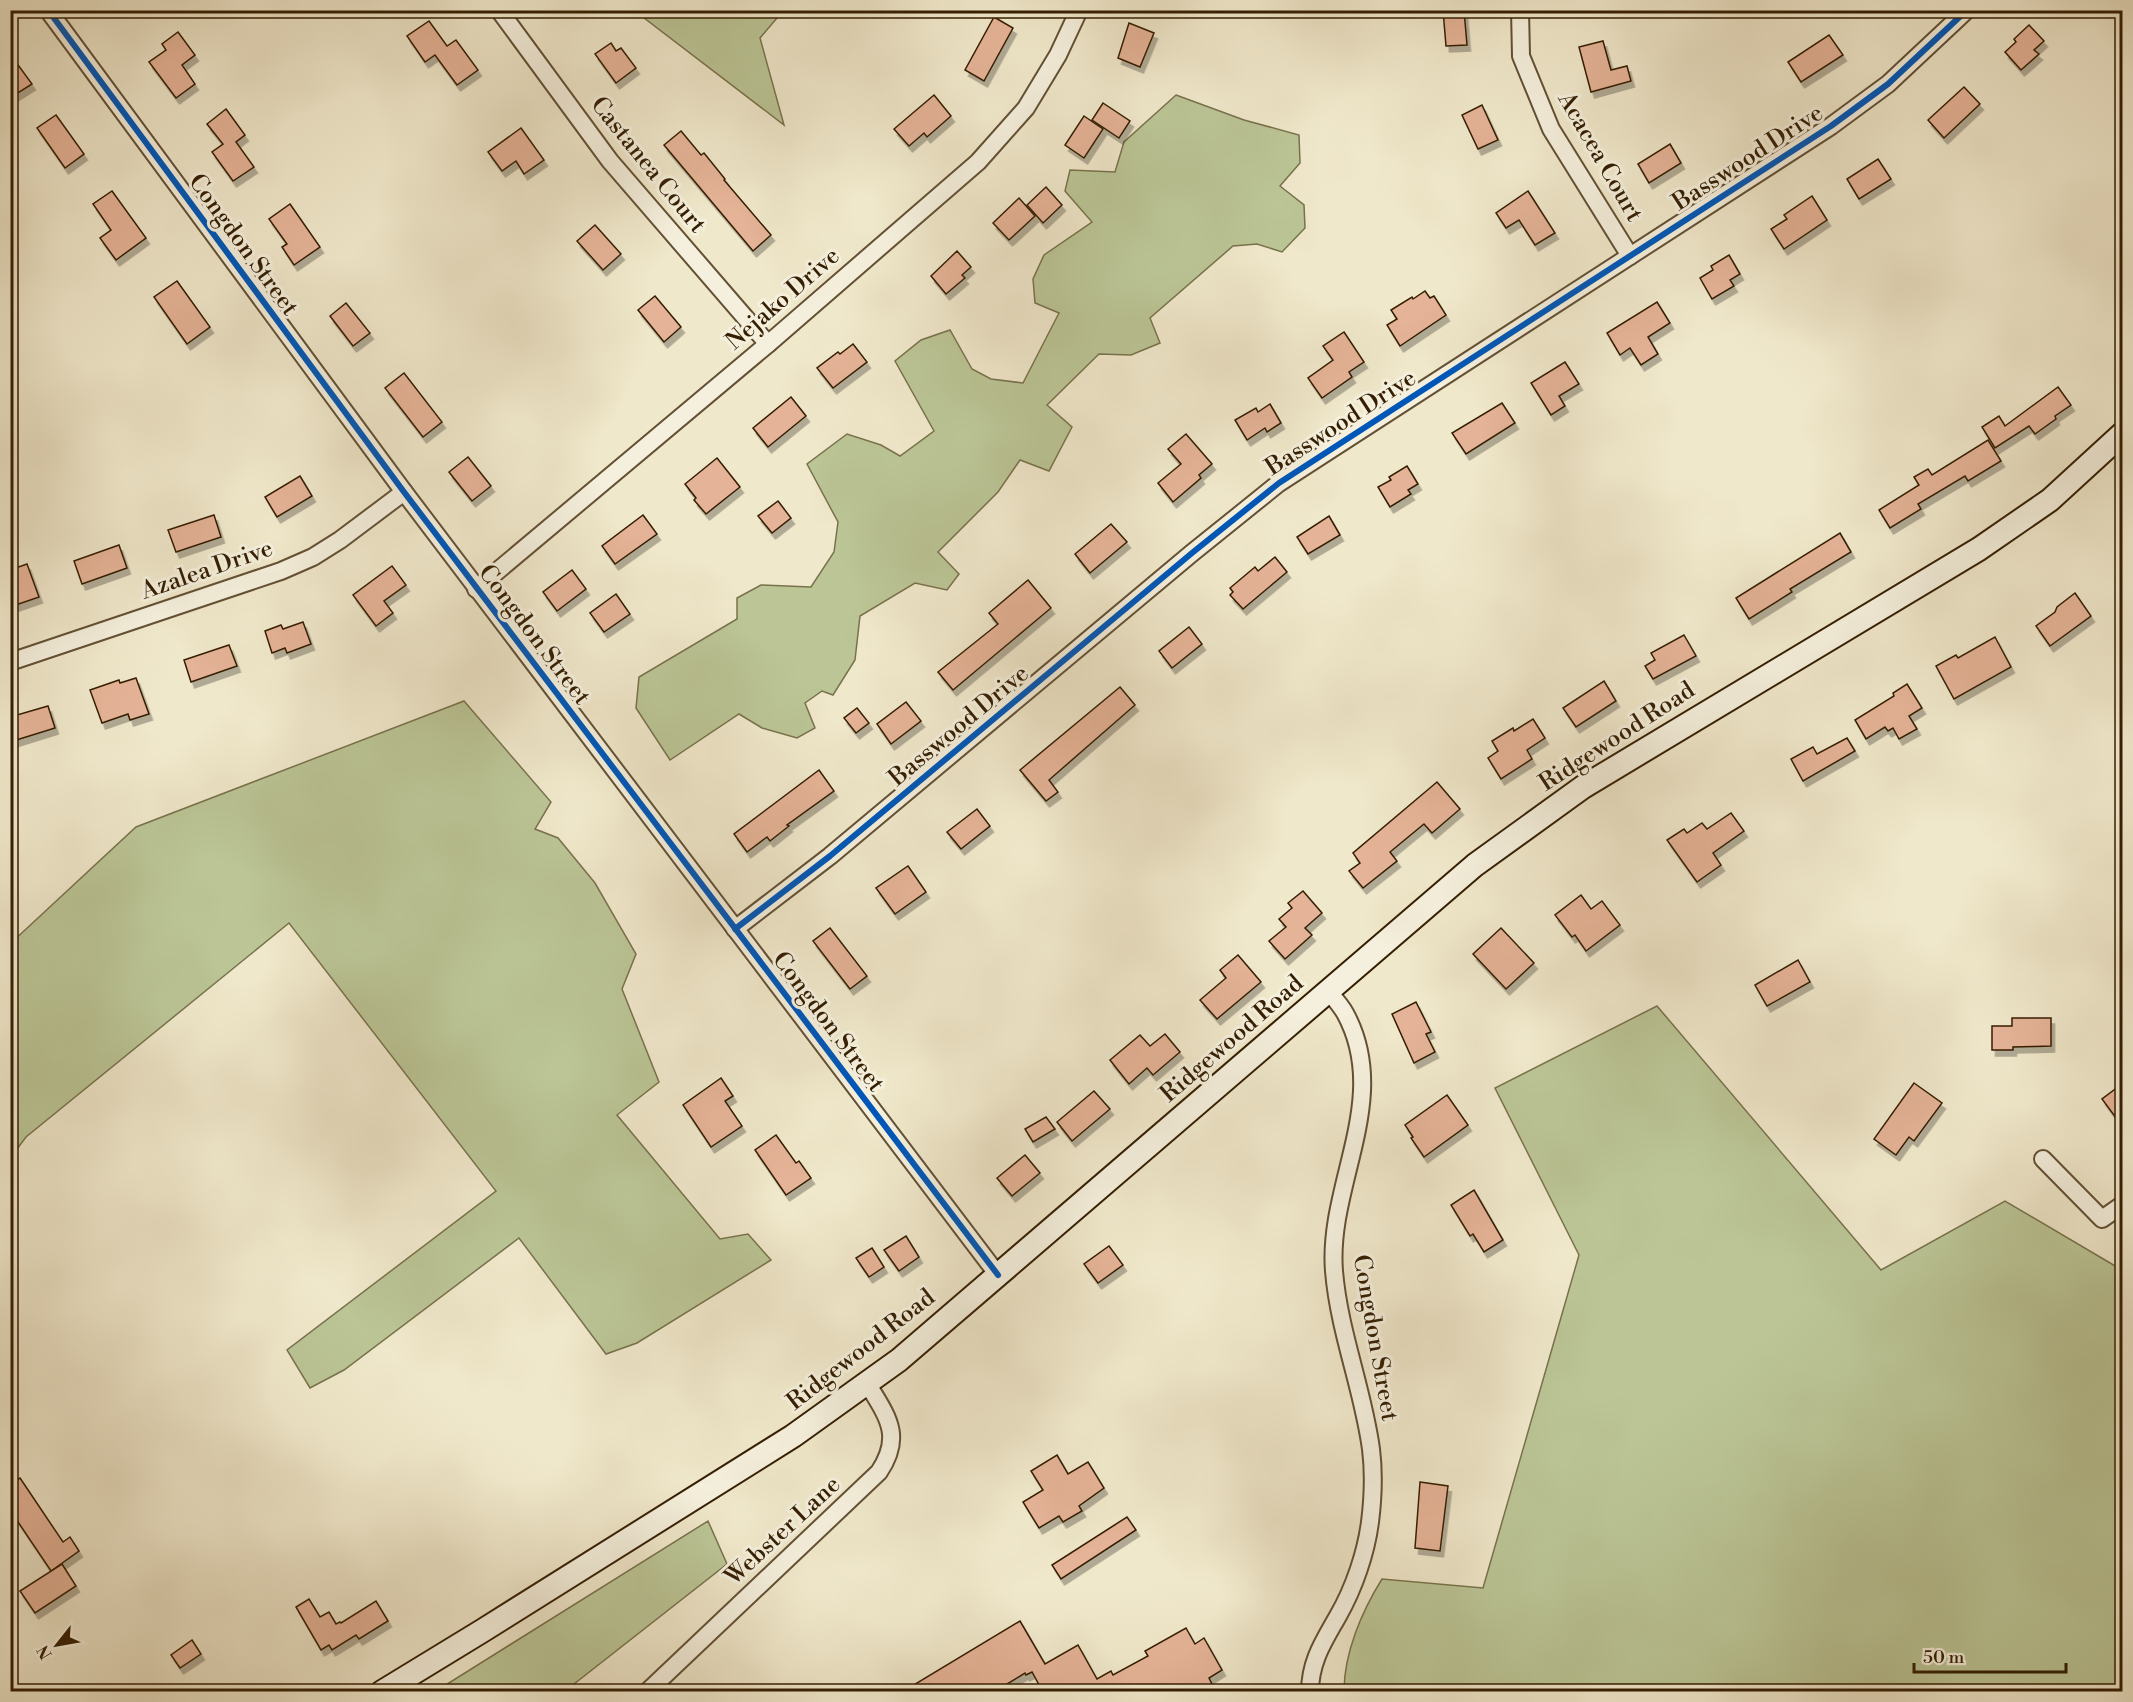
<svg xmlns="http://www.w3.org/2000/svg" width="2133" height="1702" font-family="'Libre Bodoni',serif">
<defs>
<filter id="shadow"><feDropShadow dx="3.5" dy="6" stdDeviation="0" flood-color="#0004"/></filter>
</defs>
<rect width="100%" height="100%" fill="#f0e8cb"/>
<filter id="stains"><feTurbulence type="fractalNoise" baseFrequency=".00333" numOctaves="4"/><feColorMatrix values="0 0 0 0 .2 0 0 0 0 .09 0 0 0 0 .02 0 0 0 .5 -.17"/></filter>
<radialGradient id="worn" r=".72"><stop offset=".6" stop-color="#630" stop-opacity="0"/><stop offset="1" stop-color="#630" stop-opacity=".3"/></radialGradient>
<g fill="#bbc596" stroke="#78724c" stroke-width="1.5">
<polygon points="635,11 783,11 760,38 784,125"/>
<polygon points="1176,95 1244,120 1299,135 1300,163 1280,186 1304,205 1305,228 1282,252 1257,244 1233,246 1150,318 1160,343 1131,355 1099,354 1047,405 1072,427 1049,471 1020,460 998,492 938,552 959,574 947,590 915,583 860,616 855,660 833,695 822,691 805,703 815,728 797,738 762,728 739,714 670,760 636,708 639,677 737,619 737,598 761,585 811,587 834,552 838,522 807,464 847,434 881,445 900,456 934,431 895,361 921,340 950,330 972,369 991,379 1023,383 1059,313 1035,303 1033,279 1044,255 1092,222 1065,191 1070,170 1115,172 1124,142"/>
<polygon points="464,701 551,802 535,829 558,838 595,883 636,954 622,989 659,1082 617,1115 720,1239 748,1234 771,1260 637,1343 606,1354 519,1238 344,1370 310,1388 287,1350 496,1191 289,923 26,1137 11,1157 11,943 136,827"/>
<path d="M 1657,1006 L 1881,1270 L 2005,1201 L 2122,1270 L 2122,1691 L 1344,1691 C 1344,1653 1362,1611 1382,1579 L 1483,1588 L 1579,1255 L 1495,1088 Z"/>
<polygon points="708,1521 727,1564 565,1691 436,1691"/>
</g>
<g fill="#e5b397" stroke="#341e02" stroke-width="1.5" filter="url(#shadow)">
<polygon points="1443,10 1464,10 1467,45 1446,46"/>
<polygon points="994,17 1013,28 984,81 965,70"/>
<polygon points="429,21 447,46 456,40 478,70 457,85 435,55 425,62 407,36"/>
<polygon points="1129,23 1154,33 1140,67 1118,58"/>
<polygon points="2029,25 2044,41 2034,50 2039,54 2021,70 2005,52 2016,42 2014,39"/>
<polygon points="178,32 195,55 182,65 195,84 176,98 149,62 166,50 162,44"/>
<polygon points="1829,35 1843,55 1801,82 1788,62"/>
<polygon points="1603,41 1611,70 1627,66 1631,81 1591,92 1579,47"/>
<polygon points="611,43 616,51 621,48 636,68 616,83 595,54"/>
<polygon points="10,54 32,84 10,98"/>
<polygon points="1964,87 1980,104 1944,138 1928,120"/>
<polygon points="934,95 951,116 927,137 924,133 909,146 894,129"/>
<polygon points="1103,103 1130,121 1119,138 1092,120"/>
<polygon points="1482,105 1498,140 1478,149 1462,115"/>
<polygon points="226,109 245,135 236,142 254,167 233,181 212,152 223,144 207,124"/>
<polygon points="56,115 84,154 65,168 37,128"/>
<polygon points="1084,116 1103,129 1084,158 1065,145"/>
<polygon points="521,128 544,160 524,174 516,161 502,171 488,152"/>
<polygon points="681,131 701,155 704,153 725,179 724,180 771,235 753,251 664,145"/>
<polygon points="1670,144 1681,163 1649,183 1638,164"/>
<polygon points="1878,159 1891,179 1859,199 1847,179"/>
<polygon points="1046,187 1062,205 1043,223 1027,205"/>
<polygon points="112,191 146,238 116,260 100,238 111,230 93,204"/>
<polygon points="1528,191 1555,233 1535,245 1519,220 1506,228 1496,213"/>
<polygon points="1812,196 1827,220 1784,249 1771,229 1787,219 1784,215"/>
<polygon points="1019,198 1035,216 1009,240 993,223"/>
<polygon points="290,204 320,247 294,265 282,247 287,244 269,219"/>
<polygon points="595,225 621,254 603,270 577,241"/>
<polygon points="957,251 971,267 962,275 965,278 946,294 931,276"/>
<polygon points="1729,255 1740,274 1730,280 1734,286 1712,299 1700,278 1713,270 1711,266"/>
<polygon points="177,281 210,327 187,344 154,297"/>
<polygon points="1425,291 1430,298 1434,296 1446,315 1400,346 1387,325 1397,319 1391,310 1412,297 1413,299"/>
<polygon points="655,296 681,327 664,342 638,310"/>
<polygon points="1657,302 1670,323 1648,337 1658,354 1641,365 1630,348 1620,355 1607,333"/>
<polygon points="346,303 370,333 353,346 330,316"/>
<polygon points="1344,332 1364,362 1349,372 1352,377 1322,398 1308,378 1333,360 1323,346"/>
<polygon points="853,344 867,362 833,388 817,368 838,352 840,354"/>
<polygon points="1565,362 1579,384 1559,396 1565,406 1551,415 1531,383"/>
<polygon points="404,373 442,422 423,437 385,388"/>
<polygon points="2058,387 2071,405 2055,416 2056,419 2035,434 2029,426 1995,448 1982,427 1999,416 2005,426"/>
<polygon points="791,397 806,416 768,447 753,428"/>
<polygon points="1502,403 1515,423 1466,454 1452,433"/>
<polygon points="1270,404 1281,423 1267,432 1265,428 1247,440 1235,420 1256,408 1258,412"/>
<polygon points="1186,434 1212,464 1199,475 1201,478 1173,502 1158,483 1181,464 1168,449"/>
<polygon points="1988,440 2001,461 1968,481 1965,476 1918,504 1921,509 1890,528 1879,510 1919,485 1914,477 1928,469 1932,475"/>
<polygon points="468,457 491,486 472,501 449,472"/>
<polygon points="717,458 740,487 706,514 694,500 696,498 685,484"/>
<polygon points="1407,466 1418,484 1408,490 1411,494 1390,507 1378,487 1391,480 1389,477"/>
<polygon points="300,476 312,496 277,517 265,497"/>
<polygon points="778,501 791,518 772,533 758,516"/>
<polygon points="214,515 221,537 176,552 168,530"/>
<polygon points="643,515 657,534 615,564 602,546"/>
<polygon points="1329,516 1340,535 1308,554 1297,537"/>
<polygon points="1111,524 1127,542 1090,573 1075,554"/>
<polygon points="1840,533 1851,552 1790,589 1792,592 1749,619 1736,598"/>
<polygon points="119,545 127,568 82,584 74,561"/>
<polygon points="1275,557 1287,572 1243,609 1230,595 1233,592 1230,588 1255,567 1258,571"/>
<polygon points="27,564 39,597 10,607 10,570"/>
<polygon points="392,566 406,585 384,601 393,613 376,626 353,595"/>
<polygon points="572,570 586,589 557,611 543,592"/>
<polygon points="1028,580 1051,608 953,690 938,672 998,624 989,613"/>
<polygon points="2075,593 2091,616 2050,646 2036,626 2055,612 2057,607"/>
<polygon points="616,594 630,614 604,632 590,613"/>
<polygon points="303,622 311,644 287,653 285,648 272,653 265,631 281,625 283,629"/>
<polygon points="1189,627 1202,644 1172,668 1159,651"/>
<polygon points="1684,635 1696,656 1653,679 1645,666 1655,660 1651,653"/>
<polygon points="1995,637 2011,667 1954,699 1936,666 1956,655 1958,658"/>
<polygon points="229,645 237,666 191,682 184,660"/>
<polygon points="136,678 149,714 130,720 128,714 102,723 90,690 119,680 120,683"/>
<polygon points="1604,681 1616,701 1576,727 1563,708"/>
<polygon points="1907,684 1922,708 1909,716 1917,729 1899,739 1893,728 1888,731 1885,727 1866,739 1855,720 1894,696 1893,693"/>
<polygon points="1120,687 1135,705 1049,780 1058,792 1046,801 1020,770"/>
<polygon points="906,702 921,721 891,744 877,724"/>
<polygon points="48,706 55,728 10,742 10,717"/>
<polygon points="857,708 869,723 856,733 844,718"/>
<polygon points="1533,719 1545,738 1527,750 1532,759 1501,779 1488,758 1498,751 1492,741 1513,728 1514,731"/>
<polygon points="1847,738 1855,751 1803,781 1791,759 1813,747 1817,754"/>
<polygon points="819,770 834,791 787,825 789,826 770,841 767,837 747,852 734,834"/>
<polygon points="1437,782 1460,809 1432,833 1424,824 1390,852 1397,861 1363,888 1349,871 1360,863 1353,853"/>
<polygon points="977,809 990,826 961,849 947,832"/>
<polygon points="1731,813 1744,831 1713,853 1721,865 1697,882 1667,840 1684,829 1687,833 1702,823 1707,829"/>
<polygon points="908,866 926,892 895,914 876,888"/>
<polygon points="1303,891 1322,913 1305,928 1312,935 1285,959 1269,941 1286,927 1279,919 1292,908 1288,903"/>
<polygon points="1581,895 1591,909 1602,901 1620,925 1586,951 1575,935 1572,937 1555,915"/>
<polygon points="830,928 867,976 850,989 813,941"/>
<polygon points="1501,928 1534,963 1506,989 1473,954"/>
<polygon points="1238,955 1261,982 1217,1019 1200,1000 1226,978 1220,970"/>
<polygon points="1798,960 1810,982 1767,1006 1755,985"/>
<polygon points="1416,1002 1431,1032 1426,1034 1435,1052 1414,1063 1392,1014"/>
<polygon points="2012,1018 2051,1018 2051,1046 2013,1047 2013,1050 1992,1050 1992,1026 2012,1026"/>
<polygon points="1165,1034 1180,1052 1153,1075 1147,1068 1129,1084 1110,1060 1140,1035 1150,1046"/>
<polygon points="721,1078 733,1096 725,1101 742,1126 711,1147 683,1105"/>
<polygon points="1914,1083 1942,1103 1914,1141 1909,1137 1896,1155 1874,1139"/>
<polygon points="2122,1084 2122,1126 2102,1099"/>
<polygon points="1094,1091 1110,1109 1072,1141 1057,1122"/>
<polygon points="1447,1095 1468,1125 1424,1157 1411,1138 1413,1137 1405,1125"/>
<polygon points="1046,1117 1055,1129 1033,1142 1025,1129"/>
<polygon points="776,1135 796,1163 799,1161 811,1178 786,1195 755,1150"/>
<polygon points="1025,1155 1040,1173 1012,1196 997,1178"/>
<polygon points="1474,1190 1503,1240 1484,1252 1473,1234 1470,1236 1451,1205"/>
<polygon points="906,1236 919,1257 899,1271 884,1250"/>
<polygon points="1109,1246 1123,1265 1098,1283 1084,1264"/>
<polygon points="872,1248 884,1267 869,1277 856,1258"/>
<polygon points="1057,1455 1068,1474 1088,1462 1104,1488 1079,1506 1082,1511 1063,1522 1059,1516 1039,1528 1023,1502 1043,1490 1031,1471"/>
<polygon points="20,1478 63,1542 70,1537 79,1551 51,1571 10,1510 10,1484"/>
<polygon points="1420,1482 1448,1486 1440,1551 1415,1548"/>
<polygon points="1127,1517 1136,1530 1061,1579 1052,1565"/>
<polygon points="62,1564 76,1586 35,1613 20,1591"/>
<polygon points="309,1599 320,1617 329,1612 336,1624 340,1622 341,1623 376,1601 388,1621 359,1639 356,1635 332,1650 329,1645 321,1650 296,1607"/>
<polygon points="1020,1621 1045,1664 1078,1645 1097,1679 1111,1671 1113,1675 1148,1656 1145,1651 1186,1628 1195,1644 1204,1638 1222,1670 1209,1678 1212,1684 1200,1692 1043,1692 1032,1672 1026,1675 1025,1673 994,1692 902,1692"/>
<polygon points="192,1640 201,1654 180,1668 171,1655"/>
</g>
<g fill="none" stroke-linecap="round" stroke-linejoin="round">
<g stroke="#635034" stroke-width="20">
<g id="minor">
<polyline points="48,10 404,492 998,1275"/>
<polyline points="499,10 610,161 768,344"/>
<polyline points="1520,10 1521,56 1551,129 1630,256"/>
<polyline points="476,589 768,344 978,162 1026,108 1058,55 1079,10"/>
<polyline points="10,662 281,571 313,557 340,540 404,492"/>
<polyline points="735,929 830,856 1192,553 1279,483 1831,126 1888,84 1967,10"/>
<polyline points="2043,1159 2102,1219 2122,1205"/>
<path d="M 647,1692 L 879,1472 C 904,1435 886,1415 867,1383"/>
<path d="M 1310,1692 C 1310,1661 1324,1641 1338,1616 C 1354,1588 1366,1553 1370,1522 C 1373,1498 1374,1473 1371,1449 C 1363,1389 1339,1332 1334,1271 C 1327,1184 1392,1099 1345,1013 C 1341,1006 1335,999 1329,992"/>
</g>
</g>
<g stroke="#341e02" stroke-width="26">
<polyline id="secondary" points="382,1692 482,1631 793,1436 899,1360 1475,865 1583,787 1979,549 2050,500 2122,434"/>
</g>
<use href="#minor" stroke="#f5f0dd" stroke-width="16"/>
<use href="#secondary" stroke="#f5f0dd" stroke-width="22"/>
<g stroke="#f5f0dd" stroke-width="10">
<g id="cycleway">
<polyline points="48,10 404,492 998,1275"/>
<polyline points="735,929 830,856 1192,553 1279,483 1831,126 1888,84 1967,10"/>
</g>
</g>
<use href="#cycleway" stroke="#0057b8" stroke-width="6"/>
</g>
<g text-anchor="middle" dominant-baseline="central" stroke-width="6" stroke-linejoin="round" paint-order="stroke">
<g font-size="24" fill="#341e02" stroke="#f5f0dd">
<text transform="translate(1600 157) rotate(60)">Acacea Court</text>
<text transform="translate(1748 158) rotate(-33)">Basswood Drive</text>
<text transform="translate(648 165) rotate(51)">Castanea Court</text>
<text transform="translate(243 245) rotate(54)">Congdon Street</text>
<text transform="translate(783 299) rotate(-41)">Nejako Drive</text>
<text transform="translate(1341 423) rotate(-33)">Basswood Drive</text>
<text transform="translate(207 570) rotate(-19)">Azalea Drive</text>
<text transform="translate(534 635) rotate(53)">Congdon Street</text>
<text transform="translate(959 726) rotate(-40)">Basswood Drive</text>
<text transform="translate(1617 737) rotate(-33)">Ridgewood Road</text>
<text transform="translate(828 1022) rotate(53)">Congdon Street</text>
<text transform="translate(1232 1039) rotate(-41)">Ridgewood Road</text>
<text transform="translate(1375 1338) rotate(80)">Congdon Street</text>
<text transform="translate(861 1350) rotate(-38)">Ridgewood Road</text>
<text transform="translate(783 1531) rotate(-43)">Webster Lane</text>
</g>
</g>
<rect width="2133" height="1702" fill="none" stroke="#f0e8cb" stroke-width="36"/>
<rect x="12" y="12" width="2109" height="1678" fill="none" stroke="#341e02" stroke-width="3"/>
<rect x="18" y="18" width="2097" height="1666" fill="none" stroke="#341e02" stroke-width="1.5"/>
<g transform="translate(57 1645) rotate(239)" stroke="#f5f0dd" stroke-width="4.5" paint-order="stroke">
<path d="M0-4.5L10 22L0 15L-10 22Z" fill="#341e02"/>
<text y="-9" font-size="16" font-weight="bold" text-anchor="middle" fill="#341e02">N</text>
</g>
<path d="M1914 1663v9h152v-9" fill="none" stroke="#341e02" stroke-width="3"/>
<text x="1923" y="1663" font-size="18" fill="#341e02" stroke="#f5f0dd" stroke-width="4.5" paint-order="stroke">50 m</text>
<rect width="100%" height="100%" filter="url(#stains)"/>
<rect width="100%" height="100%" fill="url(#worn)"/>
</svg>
